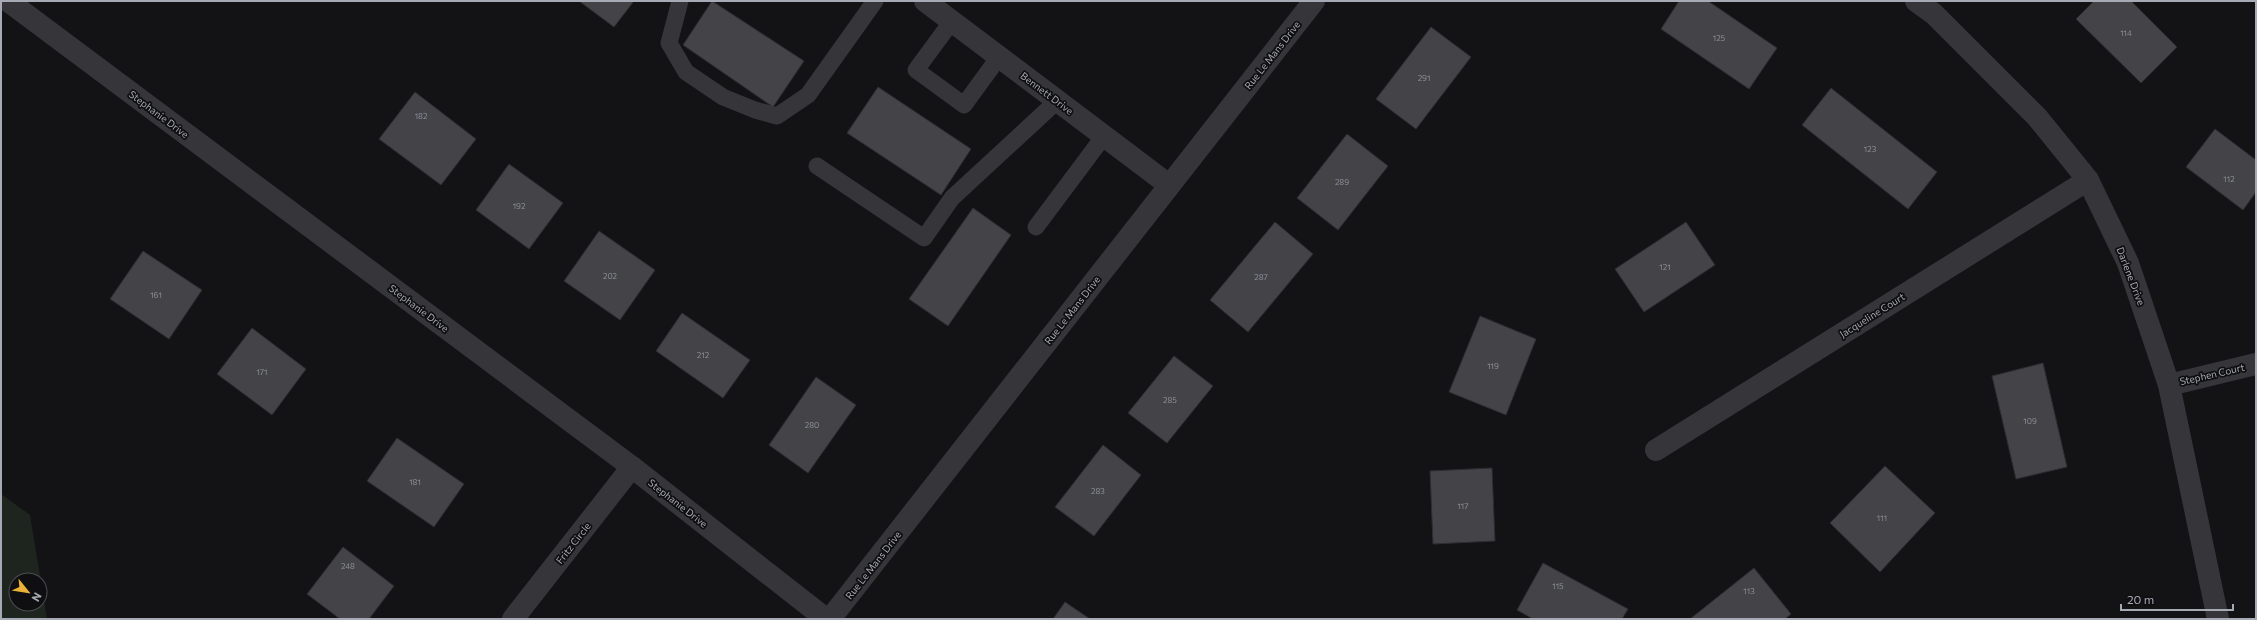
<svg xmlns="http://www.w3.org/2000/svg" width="2257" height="620" font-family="Commissioner,sans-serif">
<rect width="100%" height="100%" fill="#131315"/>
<path fill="#1e251f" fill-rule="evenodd" d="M 1,494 L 30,515 L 47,619 L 1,619 ZM 16,580 L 40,580 L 40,604 L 16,604 Z"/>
<g fill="#434348" stroke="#2e2d31">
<polygon points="579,1 634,1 614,27"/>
<polygon points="712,1 804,61 773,107 683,45"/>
<polygon points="1679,1 1708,1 1777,48 1749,89 1661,29"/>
<polygon points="2094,1 2131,1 2177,47 2141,83 2076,19"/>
<polygon points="1431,27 1471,57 1416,129 1376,99"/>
<polygon points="878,87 971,149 941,195 847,133"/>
<polygon points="1831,88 1937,172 1908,209 1802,125"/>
<polygon points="415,92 476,139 441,185 379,139"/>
<polygon points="2215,129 2256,160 2256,192 2243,210 2186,167"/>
<polygon points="1347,134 1388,166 1338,230 1297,198"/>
<polygon points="509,164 563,203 529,249 476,210"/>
<polygon points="973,208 1011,235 948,326 909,299"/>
<polygon points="1275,222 1313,254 1248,332 1210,300"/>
<polygon points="1686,222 1715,265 1644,312 1615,269"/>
<polygon points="599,231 655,270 620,320 564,281"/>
<polygon points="143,251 202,290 169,339 110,299"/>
<polygon points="682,313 750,360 723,398 656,351"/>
<polygon points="1480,316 1536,339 1506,415 1449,392"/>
<polygon points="252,328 306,369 272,415 217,374"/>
<polygon points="1174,356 1213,386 1167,443 1128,413"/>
<polygon points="2043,363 2067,467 2016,479 1992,376"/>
<polygon points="816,377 856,405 808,473 769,445"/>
<polygon points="397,438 464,484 434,527 367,481"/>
<polygon points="1103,445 1141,475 1094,536 1055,507"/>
<polygon points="1885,466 1935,513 1880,572 1830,523"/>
<polygon points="1492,468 1495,541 1433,544 1430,471"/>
<polygon points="343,547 394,586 369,619 340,619 307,594"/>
<polygon points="1543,563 1628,609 1622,619 1533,619 1517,610"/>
<polygon points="1754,568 1791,614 1785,619 1690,619"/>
<polygon points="1065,602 1090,619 1053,619"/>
</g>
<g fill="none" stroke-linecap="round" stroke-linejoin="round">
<g stroke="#35353a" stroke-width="17">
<polyline points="680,1 669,43 686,72 723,97 755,110 777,116 808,95 875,1"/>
<polyline points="952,21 916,70 964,105 999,57"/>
<polyline points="817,166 924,238 952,198 1057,101"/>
<polyline points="1036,227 1104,136"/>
</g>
<g stroke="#35353a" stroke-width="22">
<polyline points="8,1 632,467 826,619"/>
<polyline points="925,1 1169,185"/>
<polyline points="1916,1 1934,14 2037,117 2088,180 2128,263 2169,385 2218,619"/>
<polyline points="2169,385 2256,364"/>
<polyline points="1656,450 2088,180"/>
<polyline points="513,619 632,467"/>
<polyline points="830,619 1314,1"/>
</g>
</g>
<g text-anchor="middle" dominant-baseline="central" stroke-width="3.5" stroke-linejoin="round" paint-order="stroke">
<g font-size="8" fill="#8d909a">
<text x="2126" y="33">114</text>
<text x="1719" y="38">125</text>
<text x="1424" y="78">291</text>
<text x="421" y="116">182</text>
<text x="1870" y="149">123</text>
<text x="2229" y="179">112</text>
<text x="1342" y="182">289</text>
<text x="519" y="206">192</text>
<text x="1665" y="267">121</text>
<text x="610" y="276">202</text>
<text x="1261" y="277">287</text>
<text x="156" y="295">161</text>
<text x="703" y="355">212</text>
<text x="1493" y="366">119</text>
<text x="262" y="372">171</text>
<text x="1170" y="400">285</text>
<text x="2030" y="421">109</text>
<text x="812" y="425">280</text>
<text x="415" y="482">181</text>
<text x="1098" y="491">283</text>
<text x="1463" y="506">117</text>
<text x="1882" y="518">111</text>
<text x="348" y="566">248</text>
<text x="1558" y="586">115</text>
<text x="1749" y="591">113</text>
</g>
<g font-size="10" fill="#a6aab5" stroke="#0f0e10">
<text transform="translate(1272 55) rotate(-52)">Rue Le Mans Drive</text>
<text transform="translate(1047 93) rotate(37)">Bennett Drive</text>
<text transform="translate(159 114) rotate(37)">Stephanie Drive</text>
<text transform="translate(2131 276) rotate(69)">Darlene Drive</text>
<text transform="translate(419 308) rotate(37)">Stephanie Drive</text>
<text transform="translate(1072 310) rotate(-52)">Rue Le Mans Drive</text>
<text transform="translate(1872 315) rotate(-32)">Jacqueline Court</text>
<text transform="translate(2212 374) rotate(-13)">Stephen Court</text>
<text transform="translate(678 503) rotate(38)">Stephanie Drive</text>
<text transform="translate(573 543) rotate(-52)">Fritz Circle</text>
<text transform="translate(873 565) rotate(-52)">Rue Le Mans Drive</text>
</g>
</g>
<rect width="2257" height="620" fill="none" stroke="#a6aab5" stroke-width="4"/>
<g transform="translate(28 592) rotate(120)"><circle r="19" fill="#0f0e10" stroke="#4b4c52"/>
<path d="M0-3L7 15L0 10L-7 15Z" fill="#eab337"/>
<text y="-6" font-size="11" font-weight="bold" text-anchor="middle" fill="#a6aab5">N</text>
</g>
<path d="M2121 604v6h112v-6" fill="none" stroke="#a6aab5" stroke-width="2"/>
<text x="2127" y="604" font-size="12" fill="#a6aab5" stroke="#0f0e10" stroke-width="3" paint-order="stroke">20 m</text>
</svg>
